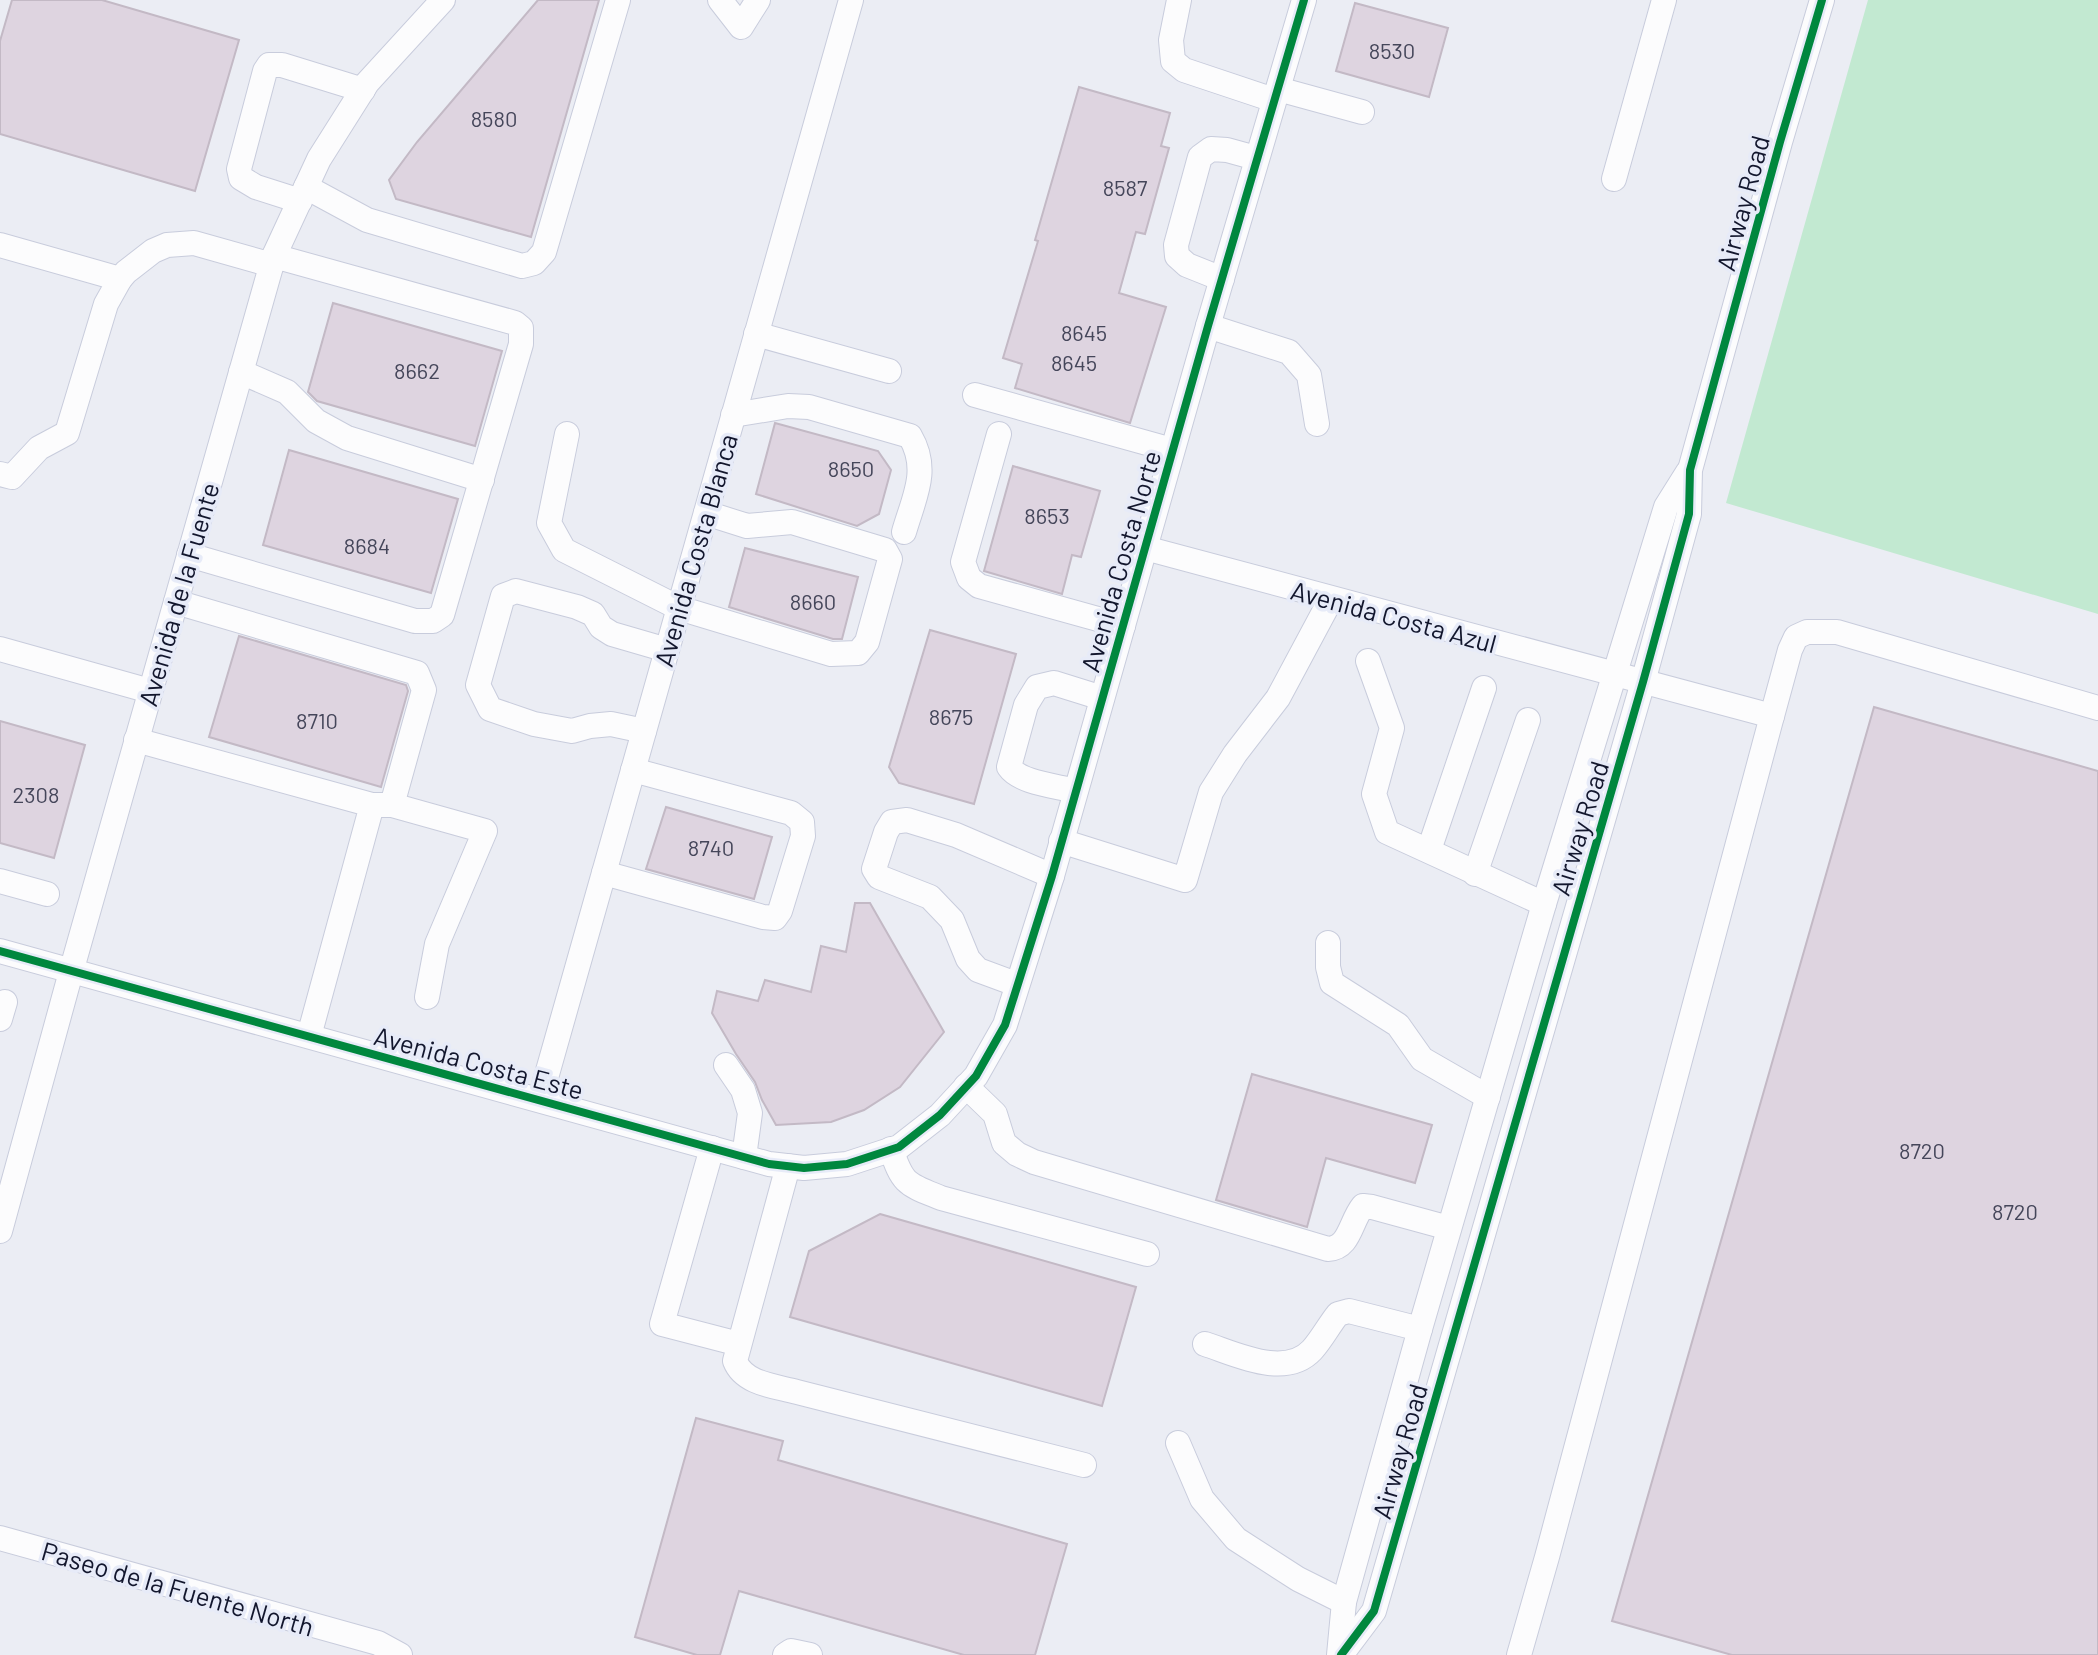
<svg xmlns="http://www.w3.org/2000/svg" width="2098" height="1655" font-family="Barlow,sans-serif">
<rect width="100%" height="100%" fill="#ebedf4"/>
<polygon fill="#c2e9d1" points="1868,0 2098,0 2098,614 1726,503"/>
<g fill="#ded4e0" stroke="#c3b9c5" stroke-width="2">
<polygon points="12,0 102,0 239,40 195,191 0,134 0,41"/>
<polygon points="538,0 599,0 531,237 396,199 389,180 417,142"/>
<polygon points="1355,3 1448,28 1429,97 1336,71"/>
<polygon points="1079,87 1170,113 1161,146 1169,148 1145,234 1136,232 1119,293 1166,307 1130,423 1015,388 1022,364 1003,358 1038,241 1035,240"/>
<polygon points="333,303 502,351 475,446 317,401 308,392"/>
<polygon points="775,423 878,451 891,470 879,514 857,526 756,494"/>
<polygon points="289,450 458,499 431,593 263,545"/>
<polygon points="1013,466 1100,491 1081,557 1072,555 1062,594 984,571"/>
<polygon points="745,548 858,577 842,639 833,639 729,607"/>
<polygon points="930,630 1016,654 974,804 899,783 889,767"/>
<polygon points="239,636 406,685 408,691 381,787 209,737"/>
<polygon points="1874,707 2098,771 2098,1655 1732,1655 1612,1621"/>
<polygon points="0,721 85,745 54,858 0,843"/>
<polygon points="666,807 772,837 754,899 646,869"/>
<polygon points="855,903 870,903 944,1032 900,1087 864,1110 831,1122 776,1125 762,1100 755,1082 736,1054 712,1013 717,991 758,1001 765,980 811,992 821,946 846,952"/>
<polygon points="1252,1074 1432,1125 1415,1183 1326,1158 1307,1227 1216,1200"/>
<polygon points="880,1214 1136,1287 1102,1406 790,1317 809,1251"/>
<polygon points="696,1418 783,1441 778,1460 1067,1544 1035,1655 964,1655 739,1591 720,1655 697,1655 635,1637"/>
</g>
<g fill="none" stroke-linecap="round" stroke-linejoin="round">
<g stroke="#c8ccdc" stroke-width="26">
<g id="minor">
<polyline points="720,0 741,27 758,0"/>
<polyline points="1179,0 1171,40 1173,61 1184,70 1274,100"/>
<polyline points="1278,89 1362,112"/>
<polyline points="1614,179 1664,0"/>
<polyline points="306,187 367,220 522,266 534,263 544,252 618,0"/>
<polyline points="300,201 256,187 241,178 239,169 265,71 269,65 282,65 363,90"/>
<polyline points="0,245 120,279"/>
<polyline points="1222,279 1187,265 1177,256 1176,245 1200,157 1211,149 1227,150 1256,158"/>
<polyline points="1208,326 1289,352 1309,375 1317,424"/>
<polyline points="756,334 889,371"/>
<polyline points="241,372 287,392 316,421 347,438 482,480"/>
<polyline points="975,395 1172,450"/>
<path d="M 733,415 L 788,406 L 809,407 L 910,436 C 930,470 914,497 904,532"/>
<polyline points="567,434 549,523 564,550 679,608 831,654 858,653 867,642 890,559 885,550 792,522 747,526 706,513"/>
<polyline points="999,434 963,562 969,578 979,586 1123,626"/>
<polyline points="0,474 12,477 39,448 67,433 106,304 120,279 126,272 153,251 167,245 194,243 272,265"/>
<polyline points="1145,548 1772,716 1547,1557 1519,1655"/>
<polyline points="189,555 415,621 433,621 442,615 521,344 521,328 515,323 274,256"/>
<polyline points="176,602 417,673 424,690 392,805 372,805"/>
<polyline points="0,649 150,691"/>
<polyline points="1368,661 1392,728 1374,794 1387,832 1544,904"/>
<polyline points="1772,716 1790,650 1796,637 1807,632 1837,632 2098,708"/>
<polyline points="644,731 611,724 590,726 572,731 534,724 490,709 478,685 503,596 516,591 577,607 593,614 601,627 612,634 667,650"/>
<polyline points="136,740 372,805 309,1036"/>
<path d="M 1075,791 C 1057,786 1020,783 1009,767 L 1026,705 L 1037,687 L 1054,683 L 1102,698"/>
<polyline points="392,805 485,831 437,944 427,997"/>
<polyline points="1061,841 1185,880 1211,792 1235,754 1278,698 1331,599"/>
<polyline points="1429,850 1484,688"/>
<polyline points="604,873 763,917 775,918 780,911 803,836 802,822 791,813 633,770"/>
<polyline points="1475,874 1528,720"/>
<polyline points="0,881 47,894"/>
<polyline points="1328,943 1328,967 1332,983 1398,1025 1422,1059 1488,1097"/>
<polyline points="0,951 769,1164 804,1168 847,1164 899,1147 940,1115 976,1076 1005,1025 1052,876 1208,326 1304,0"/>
<polyline points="1016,984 978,970 968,959 952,920 930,897 879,877 874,869 886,832 892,822 907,820 956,835 1052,876"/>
<polyline points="0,1019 5,1002"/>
<polyline points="726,1065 743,1090 750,1113 744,1157"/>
<path d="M 966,1086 L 995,1114 L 1004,1143 L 1017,1154 L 1034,1162 L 1328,1249 C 1350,1248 1350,1222 1363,1206 L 1372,1207 L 1449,1228"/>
<polyline points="540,1099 851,0"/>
<polyline points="712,1148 662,1324 739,1344"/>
<path d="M 891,1149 C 903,1185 907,1184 941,1198 L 1147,1254"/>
<path d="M 788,1166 L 735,1361 C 744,1384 775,1386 797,1392 L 1084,1465"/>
<polyline points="0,1231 71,972 274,256 319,159 367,83 443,0"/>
<path d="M 1205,1344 C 1236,1354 1285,1379 1312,1350 C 1322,1339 1329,1325 1338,1314 L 1349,1311 L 1420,1329"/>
<polyline points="1178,1443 1202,1499 1236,1539 1298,1579 1344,1602"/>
<polyline points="0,1538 378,1643 400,1655"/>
<polyline points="785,1655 791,1651 810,1655"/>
<polyline points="1339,1655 1344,1602 1420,1329 1544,904 1666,507 1688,472"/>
<polyline points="1341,1655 1374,1611 1643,682 1689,514 1690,470 1780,142 1822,0"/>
</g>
</g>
<use href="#minor" stroke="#fcfcfd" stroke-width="24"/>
<g stroke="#e7ebf8" stroke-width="13">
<g id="cycleway">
<polyline points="0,951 769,1164 804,1168 847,1164 899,1147 940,1115 976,1076 1005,1025 1052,876 1208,326 1304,0"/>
<polyline points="1341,1655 1374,1611 1643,682 1689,514 1690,470 1780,142 1822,0"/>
</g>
</g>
<use href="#cycleway" stroke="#00873e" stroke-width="8"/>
</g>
<g text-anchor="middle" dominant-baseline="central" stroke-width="7" stroke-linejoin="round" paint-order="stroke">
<g font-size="22" fill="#45465a">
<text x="1392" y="50">8530</text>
<text x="494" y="118">8580</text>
<text x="1125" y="187">8587</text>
<text x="1084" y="332">8645</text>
<text x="1074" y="362">8645</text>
<text x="417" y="370">8662</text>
<text x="851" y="468">8650</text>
<text x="1047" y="515">8653</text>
<text x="367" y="545">8684</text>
<text x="813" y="601">8660</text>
<text x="951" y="716">8675</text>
<text x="317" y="720">8710</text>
<text x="36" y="794">2308</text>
<text x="711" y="847">8740</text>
<text x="1922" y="1150">8720</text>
<text x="2015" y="1211">8720</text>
</g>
<g font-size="26" fill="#12162d" stroke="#e7ebf8">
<text transform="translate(1742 203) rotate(-75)">Airway Road</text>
<text transform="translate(695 550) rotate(-74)">Avenida Costa Blanca</text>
<text transform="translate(1120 561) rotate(-74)">Avenida Costa Norte</text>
<text transform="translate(178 594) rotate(-74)">Avenida de la Fuente</text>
<text transform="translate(1394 616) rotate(15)">Avenida Costa Azul</text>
<text transform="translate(1579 828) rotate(-73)">Airway Road</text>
<text transform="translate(479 1062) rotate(15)">Avenida Costa Este</text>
<text transform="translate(1399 1451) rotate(-74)">Airway Road</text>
<text transform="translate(178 1588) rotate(16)">Paseo de la Fuente North</text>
</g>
</g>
</svg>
